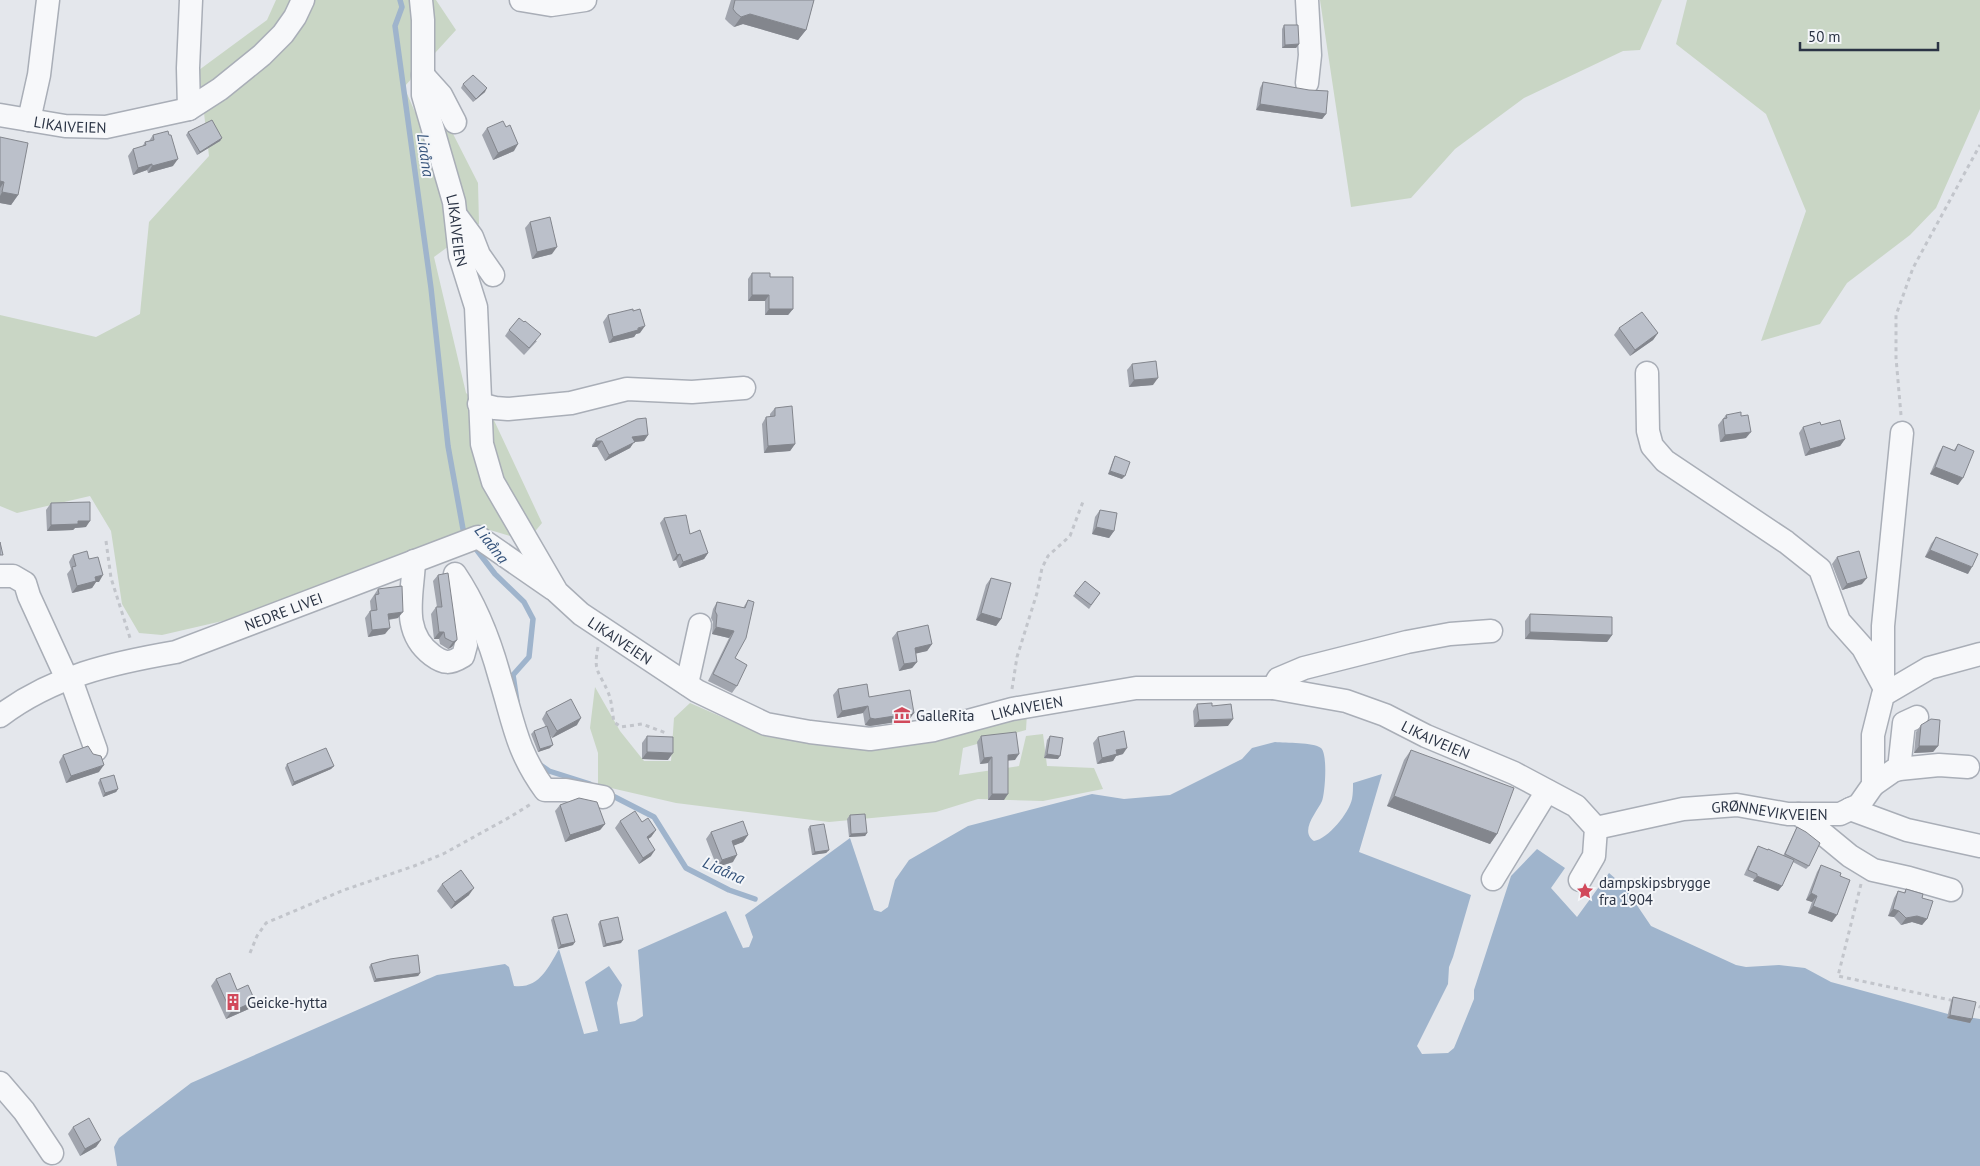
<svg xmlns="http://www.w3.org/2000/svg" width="1980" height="1166" font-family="'PT Sans',sans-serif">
<rect width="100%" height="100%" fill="#e4e7ec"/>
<g fill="#c9d6c5">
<polygon points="276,0 436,0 456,30 404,87 415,112 449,126 478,183 479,224 434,257 466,393 491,414 542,523 527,541 490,530 465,534 257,613 162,635 139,633 122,604 111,531 90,496 17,513 0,506 0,315 96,337 140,314 149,222 209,156 199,70 267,20"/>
<polygon points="1320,0 1662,0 1640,50 1623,51 1524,98 1455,149 1411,198 1351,207"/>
<polygon points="1687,0 1980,0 1980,109 1936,208 1910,235 1847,283 1820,324 1761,341 1806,211 1766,114 1676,44"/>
<polygon points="595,687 620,731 644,761 671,761 674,718 690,703 768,737 808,741 1027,713 1026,730 963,748 959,775 1019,766 1026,736 1043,734 1047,766 1094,768 1103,789 1043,801 978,799 936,812 829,822 676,803 598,785 598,753 590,728"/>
</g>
<path fill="#9fb4cc" d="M 1275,742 C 1286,743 1313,742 1321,748 C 1328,754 1325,793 1322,801 C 1317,812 1299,831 1314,841 C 1328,839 1349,813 1352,799 C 1353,794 1353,788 1353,783 L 1382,774 L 1359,852 L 1471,895 L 1453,957 L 1449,967 L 1448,984 L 1417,1046 L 1422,1054 L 1448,1053 L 1454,1048 L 1474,999 L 1474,990 L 1511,876 L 1537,849 L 1565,868 L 1551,888 L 1577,917 L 1609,873 L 1624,886 L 1651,926 L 1736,965 L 1746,967 L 1779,965 L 1805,968 L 1831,982 L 1948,1014 L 1980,1019 L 1980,1166 L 117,1166 L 114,1147 L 119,1138 L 191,1083 L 437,975 L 505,964 L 509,967 L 514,986 C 539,989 548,968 559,949 L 584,1034 L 598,1031 L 585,982 L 609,966 L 622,985 L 617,1003 L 620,1024 L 635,1021 L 643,1016 L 638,950 L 726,911 L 743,948 L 749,947 L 753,937 L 745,915 L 850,838 L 874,910 L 881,912 L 888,907 L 895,880 L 909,860 L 968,826 L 1092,794 L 1124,799 L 1170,795 L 1242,759 L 1252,748 Z"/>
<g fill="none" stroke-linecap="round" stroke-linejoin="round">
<g stroke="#9fb4cc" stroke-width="5.5">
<polyline points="400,0 402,7 395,26 431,288 448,446 463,529 467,535"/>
<polyline points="473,545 495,574 524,602 533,619 529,657 513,675 517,702"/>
<polyline points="539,764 549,771 590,784"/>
<polyline points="607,793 654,817 686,868 729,890 755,899"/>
</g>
<g stroke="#a9aeb7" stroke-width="25">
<g id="minor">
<path id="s1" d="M 421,0 L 423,20 L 423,95 L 454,202 L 460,256 L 476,307 L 482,444 L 493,482 L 557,592 L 581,614 L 697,691 L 766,724 L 810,732 L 870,739 L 934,730 L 1012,709 L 1136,688 L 1273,688 L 1346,701 L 1385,715 L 1426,736 L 1514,773 L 1576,806 L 1596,828 L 1594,856 L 1580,880"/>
<polyline points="521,0 551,5 585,0"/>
<polyline points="1307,0 1310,55 1307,83"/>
<polyline points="423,75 441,95 455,122"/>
<polyline points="189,109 188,68 191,0"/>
<path id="s2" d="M 0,115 L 65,126 L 106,127 L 189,109 L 220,89 L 262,55 L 283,34 L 295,17 L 303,0"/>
<polyline points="29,120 39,75 48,0"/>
<polyline points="458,218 472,237 479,255 493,275"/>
<polyline points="1647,373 1648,431 1652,446 1665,461 1786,542 1820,569 1839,621 1863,648 1883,685"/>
<polyline points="479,404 495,408 508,409 571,403 627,389 692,392 744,388"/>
<path d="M 414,561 C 413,594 400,631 432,655 C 444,664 450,664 463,656 L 466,645 L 456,583"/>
<path d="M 455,574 C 476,605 490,641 500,678 C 514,723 516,750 545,790 L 566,790 L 603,797"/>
<polyline points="0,576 13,576 25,583 29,596 67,679"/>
<polyline points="70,677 96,750"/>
<polyline points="1883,683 1883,626 1902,433"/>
<polyline points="687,684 700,625"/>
<polyline points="1273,688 1278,679 1304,668 1407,642 1450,634 1491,631"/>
<path id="s3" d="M 0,716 C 53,676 112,663 176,652 L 478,537 L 553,589"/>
<polyline points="1899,769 1904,723 1917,717"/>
<polyline points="1873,785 1893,771 1899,769 1939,765 1968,767"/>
<polyline points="1850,809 1907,830 1980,846"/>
<polyline points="1799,814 1850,856 1873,870 1909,878 1951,890"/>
<path id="s4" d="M 1596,828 L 1683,809 L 1737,805 L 1788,814 L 1840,814 L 1859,805 L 1873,785 L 1873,735 L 1883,695 L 1929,668 L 1980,654"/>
<polyline points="1493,879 1547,791"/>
<polyline points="0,1083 24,1111 52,1153"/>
</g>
</g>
<g stroke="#c2c5cb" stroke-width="3" stroke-dasharray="4 4" stroke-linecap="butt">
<polyline points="1901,415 1896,358 1896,315 1913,268 1980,145"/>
<polyline points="106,541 111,578 131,641"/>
<path d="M 598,647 C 593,672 599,671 608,692 C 612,701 612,712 614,722 L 621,727 L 642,724 L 666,733"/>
<polyline points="1012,689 1017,657 1037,593 1042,568 1048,556 1070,536 1084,499"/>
<polyline points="1861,884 1838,976 1955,1001"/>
<polyline points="250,953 257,936 266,923 344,890 414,866 443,854 510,817 531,804"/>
<polyline points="1971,1004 1980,1007"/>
</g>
<use href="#minor" stroke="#f7f8fa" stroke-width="22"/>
</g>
<g fill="#a1a5ae">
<polygon points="731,0 814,0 806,30 798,40 743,24 734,27 729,23 725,19"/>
<polygon points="1284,25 1299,44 1296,48 1282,48 1282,29"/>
<polygon points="1263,82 1326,114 1322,119 1256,110 1260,88"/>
<polygon points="463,84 485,92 473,102 461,88"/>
<polygon points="487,128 514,151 493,160 482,135"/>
<polygon points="188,132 222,138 220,141 197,155 186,135"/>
<polygon points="153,135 173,166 148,173 147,170 133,175 128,156 133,149 142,147 145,142 149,141"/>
<polygon points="0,137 18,195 11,205 0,203"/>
<polygon points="530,222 552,254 532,259 525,228"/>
<polygon points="752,273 770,277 793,309 788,315 765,315 765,301 748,301 748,279"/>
<polygon points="608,315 640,333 636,334 634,337 609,343 603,322"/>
<polygon points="1619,328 1658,333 1653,340 1630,356 1614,335"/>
<polygon points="509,330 537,341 524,355 505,336"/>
<polygon points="1132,364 1153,385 1129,387 1127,370"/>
<polygon points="775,408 795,444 790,451 764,453 762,424 766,417 770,417 770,414"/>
<polygon points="1726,415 1746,438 1720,442 1718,425"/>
<polygon points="1821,425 1845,439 1840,446 1805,456 1799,433 1803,427"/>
<polygon points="648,435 644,441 634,442 630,448 605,461 597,447 592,447 592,445 596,439"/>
<polygon points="1958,444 1958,485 1930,474 1939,453 1943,446 1954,450"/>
<polygon points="1115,456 1122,479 1108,474 1113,460"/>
<polygon points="51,503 86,527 75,528 73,530 47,531 46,510"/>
<polygon points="1100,510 1114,531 1109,538 1092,534 1095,517"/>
<polygon points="664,518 690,534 708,553 704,559 679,568 676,560 673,561 660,523"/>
<polygon points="1936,537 1968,574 1925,557 1931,544"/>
<polygon points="73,555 89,559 99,582 96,582 92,588 72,593 67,574 71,569 69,562"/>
<polygon points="1837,557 1862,584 1842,590 1832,564"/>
<polygon points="438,575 457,638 452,647 448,649 440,644 439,639 434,639 431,614 436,607 437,607 433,581"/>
<polygon points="991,578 1001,619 996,626 976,620 986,585"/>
<polygon points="1085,581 1100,593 1089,609 1073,596"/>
<polygon points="378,589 398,618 389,620 385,634 368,637 365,618 370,611 371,611 370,601"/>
<polygon points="748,600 735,658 737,686 732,693 708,681 729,638 712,634 713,622 711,618 713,609 717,602 743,608"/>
<polygon points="1530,614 1612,635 1607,642 1525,639 1525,621"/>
<polygon points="897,632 932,644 927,651 916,653 917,662 912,668 899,671 892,638"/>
<polygon points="838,689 869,697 909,720 870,726 865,725 863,713 837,718 833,695"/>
<polygon points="1197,704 1212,706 1228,726 1194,727 1193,711"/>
<polygon points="546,712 577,725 552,738 548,731 550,748 538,752 531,734 534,731 546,727 542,719"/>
<polygon points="1921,725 1938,746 1933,752 1914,753 1916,732"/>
<polygon points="647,736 668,760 642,759 642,743"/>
<polygon points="981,736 1015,760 1008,760 1004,800 988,800 988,763 980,764 977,742"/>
<polygon points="1050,736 1058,759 1044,758 1047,740"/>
<polygon points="1098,737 1123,754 1116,756 1113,761 1097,764 1093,743"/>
<polygon points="1411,750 1497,834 1490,844 1387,806 1404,760"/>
<polygon points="63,755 99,772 66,783 59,762"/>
<polygon points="287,764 334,766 331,769 292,786 285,768"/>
<polygon points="100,779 118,789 116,792 103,797 98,783"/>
<polygon points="560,805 605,824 600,830 565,842 555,811"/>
<polygon points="850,815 867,833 865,836 849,837 847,819"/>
<polygon points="620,821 642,822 656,830 651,837 648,839 651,856 639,864 615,828"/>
<polygon points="810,826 829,850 826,853 812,855 808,829"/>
<polygon points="1797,827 1809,866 1806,869 1793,862 1782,886 1778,891 1753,881 1754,879 1744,875 1755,851 1758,846 1783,856"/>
<polygon points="711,832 748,835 743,842 734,845 733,862 717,867 706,839"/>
<polygon points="1821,865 1840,876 1832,922 1808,913 1812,902 1806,900 1817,872"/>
<polygon points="442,884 469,895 451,909 437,891"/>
<polygon points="1906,889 1922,898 1927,919 1922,925 1912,922 1901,925 1894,917 1888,916 1894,898 1898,891 1904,893"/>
<polygon points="553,917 573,945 558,949 551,920"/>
<polygon points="600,921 621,943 603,947 598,924"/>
<polygon points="371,964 420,973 418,976 374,982 369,967"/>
<polygon points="216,979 237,990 255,1001 251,1008 226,1019 211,986"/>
<polygon points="1953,997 1972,1019 1970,1023 1947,1018 1951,1001"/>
<polygon points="73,1127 101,1140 96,1147 80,1156 68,1134"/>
</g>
<g fill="#83868d">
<polygon points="750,14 806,30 798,40 743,24 734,27 741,17"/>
<polygon points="1299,44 1296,48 1282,48 1285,45"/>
<polygon points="487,88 485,92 473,102"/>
<polygon points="1260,104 1326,114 1322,119 1256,110"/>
<polygon points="222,138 220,141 197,155 200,152"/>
<polygon points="518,144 514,151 493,160 498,153"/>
<polygon points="178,159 173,166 148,173 152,166"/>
<polygon points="152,164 147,170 133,175 138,168"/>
<polygon points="0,181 4,182 0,188"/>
<polygon points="2,192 18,195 11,205 0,203 0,196"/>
<polygon points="557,247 552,254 532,259 537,252"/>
<polygon points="752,295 769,295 765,301 748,301"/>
<polygon points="769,309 793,309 788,315 765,315"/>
<polygon points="645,326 640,333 636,334 634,337 609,343 613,337"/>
<polygon points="1658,333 1653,340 1630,356 1635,350"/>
<polygon points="1158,378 1153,385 1129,387 1134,380"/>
<polygon points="1751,432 1746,438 1720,442 1725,435"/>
<polygon points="648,435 644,441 634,442 630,448 605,461 609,455 632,437"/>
<polygon points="1845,439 1840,446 1805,456 1810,449"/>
<polygon points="596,441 602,441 597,447 592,447"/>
<polygon points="795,444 790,451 764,453 768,446"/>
<polygon points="1935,467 1963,478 1958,485 1930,474"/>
<polygon points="1110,471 1125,476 1122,479 1108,474"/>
<polygon points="78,521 90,521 86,527 75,528 73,530 47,531 51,525"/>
<polygon points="1096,527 1114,531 1109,538 1092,534"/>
<polygon points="1930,550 1972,567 1968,574 1925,557"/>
<polygon points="708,553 704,559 679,568 683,562"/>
<polygon points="680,554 676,560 673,561 677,555"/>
<polygon points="103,575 99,582 96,582 92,588 72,593 77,586 95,577"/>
<polygon points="1867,578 1862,584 1842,590 1847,584"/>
<polygon points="403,612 398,618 383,620 388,614"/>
<polygon points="981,613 1001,619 996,626 976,620"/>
<polygon points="716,627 734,631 729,638 712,634"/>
<polygon points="390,628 385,634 368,637 372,630"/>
<polygon points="439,632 444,632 439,639 434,639"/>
<polygon points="1530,632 1612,635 1607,642 1525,639"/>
<polygon points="457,640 452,647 448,649 453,642"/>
<polygon points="932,644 927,651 910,655 915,648"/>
<polygon points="917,662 912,668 899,671 904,664"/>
<polygon points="868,706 863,713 837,718 842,711"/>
<polygon points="914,713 909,720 870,726 865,725 870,718"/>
<polygon points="581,718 577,725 552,738 557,731"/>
<polygon points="1233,719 1228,726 1194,727 1199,720"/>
<polygon points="553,745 550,748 538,752 540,749"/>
<polygon points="1919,746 1938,746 1933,752 1914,753"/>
<polygon points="1127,748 1123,754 1116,756 1113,761 1097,764 1102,758 1116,750"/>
<polygon points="647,752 673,753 668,760 642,759"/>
<polygon points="1019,754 1015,760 1004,761 1008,755"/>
<polygon points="1047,754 1060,756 1058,759 1044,758"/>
<polygon points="992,757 988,763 980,764 984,758"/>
<polygon points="104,765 99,772 66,783 71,776"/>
<polygon points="334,766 331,769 292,786 294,782"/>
<polygon points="118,789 116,792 103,797 105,793"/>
<polygon points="992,794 1008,794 1004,800 988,800"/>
<polygon points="1394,796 1497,834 1490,844 1387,806"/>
<polygon points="605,824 600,830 565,842 570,835"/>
<polygon points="656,830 651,837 642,843 647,837"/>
<polygon points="867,833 865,836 849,837 851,834"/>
<polygon points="748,835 743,842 728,848 732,841"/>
<polygon points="655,850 651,856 639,864 643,858"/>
<polygon points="829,850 826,853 812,855 815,852"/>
<polygon points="737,855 733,862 717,867 722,860"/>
<polygon points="1757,876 1782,886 1778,891 1753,881"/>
<polygon points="474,888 469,895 451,909 455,902"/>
<polygon points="1811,893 1817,896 1812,902 1806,900"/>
<polygon points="1813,906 1837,915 1832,922 1808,913"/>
<polygon points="1893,909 1899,911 1894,917 1888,916"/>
<polygon points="1917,916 1927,919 1922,925 1912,922 1901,925 1906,918"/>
<polygon points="623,940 621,943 603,947 606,944"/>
<polygon points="575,942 573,945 558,949 561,945"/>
<polygon points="420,973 418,976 374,982 376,979"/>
<polygon points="255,1001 251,1008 226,1019 231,1012"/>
<polygon points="1950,1015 1972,1019 1970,1023 1947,1018"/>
<polygon points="101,1140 96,1147 80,1156 85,1149"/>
</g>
<g fill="#bbc0ca" stroke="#83868d">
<polygon points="735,0 814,0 806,30 750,14 741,17 736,13 733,9"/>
<polygon points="1284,25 1298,25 1299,44 1285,45"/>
<polygon points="473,75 487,88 476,99 463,84"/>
<polygon points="1263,82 1309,90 1328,91 1326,114 1260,104"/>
<polygon points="212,120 222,138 200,152 188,132"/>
<polygon points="503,121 506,127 510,125 518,144 498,153 487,128"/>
<polygon points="168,131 169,135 171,135 178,159 152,166 152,164 138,168 133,149 146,145 145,142 154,140 153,135"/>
<polygon points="0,137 28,143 18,195 2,192 4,182 0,181"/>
<polygon points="550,217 557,247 537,252 530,222"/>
<polygon points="752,273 770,273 770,277 793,277 793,309 769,309 769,295 752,295"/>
<polygon points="633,309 633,311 640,309 645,326 638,328 638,330 613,337 608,315"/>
<polygon points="1642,312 1658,333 1635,350 1619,328"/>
<polygon points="519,318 524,322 525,321 541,334 529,348 509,330"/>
<polygon points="1156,361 1158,378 1134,380 1132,364"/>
<polygon points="792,406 795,444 768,446 766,417 775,416 775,408"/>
<polygon points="1741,412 1741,416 1748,415 1751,432 1725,435 1723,419 1727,418 1726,415"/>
<polygon points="646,418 648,435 632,437 635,442 609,455 602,441 596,441 596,439 637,419"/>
<polygon points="1840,420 1845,439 1810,449 1803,427 1820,422 1821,425"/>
<polygon points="1958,444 1974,451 1963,478 1935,467 1943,446 1955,451"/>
<polygon points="1115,456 1130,462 1125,476 1110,471"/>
<polygon points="90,502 90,521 78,521 78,524 51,525 51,503"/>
<polygon points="1100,510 1117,513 1114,531 1096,527"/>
<polygon points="686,515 690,534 700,530 708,553 683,562 680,554 677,555 664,518"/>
<polygon points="1936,537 1978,554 1972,567 1930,550"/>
<polygon points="0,542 3,555 0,555"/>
<polygon points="87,551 89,559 98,557 103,575 95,577 96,581 77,586 72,567 76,566 73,555"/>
<polygon points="1859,551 1867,578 1847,584 1837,557"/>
<polygon points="448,573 457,638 457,640 453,642 445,638 444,632 439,632 436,607 442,607 438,575"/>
<polygon points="991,578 1011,583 1001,619 981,613"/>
<polygon points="1085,581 1100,593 1091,605 1075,593"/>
<polygon points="402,586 403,612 388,614 390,628 372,630 370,611 377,610 375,595 379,594 378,589"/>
<polygon points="748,600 754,602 746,638 735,658 747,665 737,686 713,674 734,631 716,627 717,615 715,611 717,602 745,608"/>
<polygon points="1530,614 1612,617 1612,635 1530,632"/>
<polygon points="928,625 932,644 915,648 917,662 904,664 897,632"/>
<polygon points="867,684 869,697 910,690 914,713 875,719 870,718 868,706 842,711 838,689"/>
<polygon points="571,699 581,718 557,731 546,712"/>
<polygon points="1212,703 1212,706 1231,704 1233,719 1199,720 1197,704"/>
<polygon points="1931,719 1940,720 1938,746 1919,746 1921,725"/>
<polygon points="547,726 553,745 540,749 534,731"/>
<polygon points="1124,731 1127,748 1116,750 1117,754 1102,758 1098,737"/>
<polygon points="1016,732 1019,754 1008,755 1008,794 992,794 992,757 984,758 981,736"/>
<polygon points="647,736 673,737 673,753 647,752"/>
<polygon points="1050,736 1063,738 1060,756 1047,754"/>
<polygon points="88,746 93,754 101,756 104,765 71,776 63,755"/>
<polygon points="326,748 334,766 294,782 287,764"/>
<polygon points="1411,750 1514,788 1497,834 1394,796"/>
<polygon points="114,775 118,789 105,793 100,779"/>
<polygon points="579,798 597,802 605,824 570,835 560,805"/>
<polygon points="635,811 642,822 648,818 656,830 647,837 655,850 643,858 620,821"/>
<polygon points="865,814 867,833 851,834 850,815"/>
<polygon points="743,821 748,835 732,841 737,855 722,860 711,832"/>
<polygon points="824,824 829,850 815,852 810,826"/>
<polygon points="1797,827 1806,832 1820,843 1809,866 1785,854"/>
<polygon points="1758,846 1768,850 1768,849 1794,860 1782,886 1757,876 1757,874 1748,870"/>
<polygon points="1821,865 1841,873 1840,876 1850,880 1837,915 1813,906 1817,896 1811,893"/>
<polygon points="461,870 474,888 455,902 442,884"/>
<polygon points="1906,889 1923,894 1922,898 1933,901 1927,919 1917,916 1906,918 1899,911 1893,909 1898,891 1905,893"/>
<polygon points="567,914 575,942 561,945 553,917"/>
<polygon points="618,917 623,940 606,944 600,921"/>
<polygon points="418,955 420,973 376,979 371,964 390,959"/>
<polygon points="230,973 237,990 248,985 255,1001 231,1012 216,979"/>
<polygon points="1953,997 1976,1002 1972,1019 1950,1015"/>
<polygon points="89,1118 101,1140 85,1149 73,1127"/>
</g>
<defs>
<g id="museum-bare" transform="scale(1.35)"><path d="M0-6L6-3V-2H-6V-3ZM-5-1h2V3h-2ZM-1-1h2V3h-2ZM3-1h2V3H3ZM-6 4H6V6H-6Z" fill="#d1495b" stroke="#f4f6f9" stroke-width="2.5" paint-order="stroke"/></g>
<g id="sight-bare" transform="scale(1.35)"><path d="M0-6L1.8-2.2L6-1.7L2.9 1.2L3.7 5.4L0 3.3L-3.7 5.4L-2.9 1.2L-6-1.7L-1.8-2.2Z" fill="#d1495b" stroke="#f4f6f9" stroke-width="2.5" paint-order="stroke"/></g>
<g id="building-bare" transform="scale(1.35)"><path d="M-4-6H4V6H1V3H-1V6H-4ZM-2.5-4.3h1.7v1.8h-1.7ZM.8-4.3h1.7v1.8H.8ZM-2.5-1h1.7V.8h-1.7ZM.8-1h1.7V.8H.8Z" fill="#d1495b" stroke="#f4f6f9" stroke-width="2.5" paint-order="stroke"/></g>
</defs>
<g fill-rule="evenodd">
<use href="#museum-bare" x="902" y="715"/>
<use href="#sight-bare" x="1585" y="891"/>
<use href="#building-bare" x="233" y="1002"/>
</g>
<g text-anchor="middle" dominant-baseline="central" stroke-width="4" stroke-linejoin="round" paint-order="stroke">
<g font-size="15" fill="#2b3445" stroke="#f4f6f9">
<text stroke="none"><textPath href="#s2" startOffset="71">LIKAIVEIEN</textPath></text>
<text stroke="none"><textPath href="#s1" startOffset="235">LIKAIVEIEN</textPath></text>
<text stroke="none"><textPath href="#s3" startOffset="304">NEDRE LIVEI</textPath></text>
<text stroke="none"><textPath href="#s1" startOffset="698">LIKAIVEIEN</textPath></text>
<text stroke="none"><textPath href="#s1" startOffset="1132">LIKAIVEIEN</textPath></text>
<text stroke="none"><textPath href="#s1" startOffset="1552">LIKAIVEIEN</textPath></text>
<text stroke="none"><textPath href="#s4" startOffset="176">GRØNNEVIKVEIEN</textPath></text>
</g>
<g font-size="15" fill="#2b3445" stroke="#f4f6f9" text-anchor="start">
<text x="916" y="715">GalleRita</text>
<text x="1599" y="882">dampskipsbrygge<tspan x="1599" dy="17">fra 1904</tspan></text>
<text x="247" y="1002">Geicke-hytta</text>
</g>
<g font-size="16" font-style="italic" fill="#34527a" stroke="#f4f6f9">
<text transform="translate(426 155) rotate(82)">Liaåna</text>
<text transform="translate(492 544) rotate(52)">Liaåna</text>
<text transform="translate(724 870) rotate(24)">Liaåna</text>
</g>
</g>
<path d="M1800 42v8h138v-8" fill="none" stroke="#2b3445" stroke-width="2.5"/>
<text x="1808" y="42" font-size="15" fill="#2b3445" stroke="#f4f6f9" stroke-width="4" paint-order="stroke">50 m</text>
</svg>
